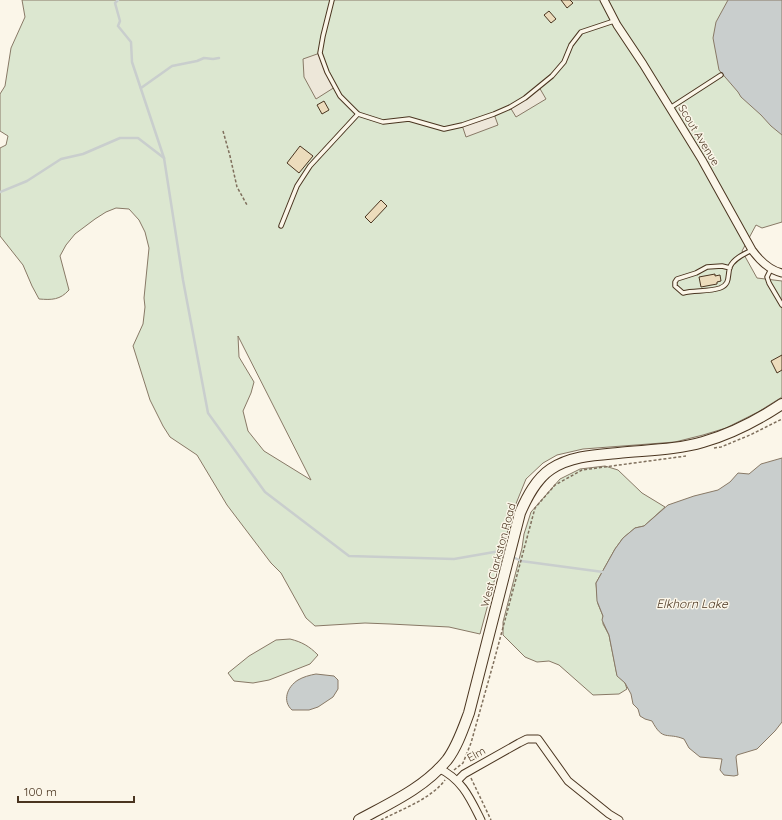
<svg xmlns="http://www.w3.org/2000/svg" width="782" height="820" font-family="Quicksand,sans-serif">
<rect width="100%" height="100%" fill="#fbf6e9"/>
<g fill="#dce7d0" stroke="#887966" fill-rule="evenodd">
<path d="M 22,0 L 782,0 L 782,222 L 762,228 L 756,225 L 742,251 L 757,278 L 782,281 L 782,397 L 758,412 L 726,428 L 703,435 L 675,442 L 583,449 L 557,455 L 543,463 L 526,479 L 513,511 L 480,634 L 449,627 L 390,624 L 365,623 L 315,626 L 306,618 L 281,573 L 271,563 L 227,505 L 197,455 L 170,437 L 163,426 L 150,400 L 133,346 L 143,324 L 145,307 L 144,298 L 149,248 L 145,232 L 139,220 L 129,209 L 116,208 L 106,212 L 95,219 L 75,234 L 66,245 L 60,256 L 69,290 C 60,300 52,300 39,299 L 32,286 L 23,265 L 0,236 L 0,148 L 6,145 L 8,136 L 0,131 L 0,94 L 5,86 L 11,48 L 25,17 ZM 238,336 L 311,480 L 264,451 L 248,431 L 243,411 L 251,393 L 254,382 L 239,357 Z"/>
<polygon points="605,466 618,470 642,493 665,507 644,526 635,528 623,538 615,549 596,583 598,604 603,616 603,624 609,635 617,675 625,683 627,689 619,694 593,695 559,665 549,661 537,662 525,657 503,635 503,622 522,548 524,534 531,512 560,479 580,469"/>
<path d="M 290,639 C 302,642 309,646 318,655 L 310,664 L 269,680 L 253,683 L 234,681 L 228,673 L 249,656 L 276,640 Z"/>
</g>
<g fill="#ede7d9" stroke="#887966">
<polygon points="320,53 335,87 316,99 304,77 303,59"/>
<polygon points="539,87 546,99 516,117 510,107"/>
<polygon points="494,114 498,125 466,137 462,125"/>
</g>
<g fill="#c9cecd" stroke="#887966">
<polygon points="728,0 782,0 782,135 771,126 761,115 741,97 738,92 719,70 713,38 716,22"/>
<path d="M 782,458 L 782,722 L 775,731 L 757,749 L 737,755 L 736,757 L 738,775 L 734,776 L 724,775 L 720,770 L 722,759 L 700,757 L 689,748 L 684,739 C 667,732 663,742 652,721 L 645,719 L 640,716 L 638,709 L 633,704 L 631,694 L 625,683 L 617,676 L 609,635 L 602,620 L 603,616 L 597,601 L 596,583 L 615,549 L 623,538 L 635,528 L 644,526 L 668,505 L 694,496 L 718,490 L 730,482 L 738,473 L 749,474 L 761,464 Z"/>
<path d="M 316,674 L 334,676 L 338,680 L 338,689 L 333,697 L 318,707 L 309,710 L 292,710 C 282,701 287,687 298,680 C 303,677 310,675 316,674 Z"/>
</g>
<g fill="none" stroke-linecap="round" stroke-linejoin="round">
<g stroke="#c9cecd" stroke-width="2.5">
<polyline points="118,0 115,3 120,21 118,26 131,42 132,62 164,158 183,280 208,413 265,492 349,556 454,559 500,551 506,554"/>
<polyline points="141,88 172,66 197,61 204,58 213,59 219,58"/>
<polyline points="0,192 27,181 61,159 83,154 120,138 138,138 164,158"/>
<polyline points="511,556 521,561 603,572"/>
</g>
</g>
<g fill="#ecdcbc" stroke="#4a3520">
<polygon points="561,0 570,0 573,3 567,8"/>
<polygon points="549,11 556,19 551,23 544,15"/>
<polygon points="324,101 329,110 322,114 317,105"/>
<polygon points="300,146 313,156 299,173 287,163"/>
<polygon points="381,200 387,206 371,223 365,217"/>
<polygon points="715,274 715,276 720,275 721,281 717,282 717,284 701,287 699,277"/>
<polygon points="782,355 782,370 777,373 771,361"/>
</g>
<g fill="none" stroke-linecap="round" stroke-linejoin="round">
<g stroke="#4a3520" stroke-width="5.5">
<g id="lane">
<polyline points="332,0 323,36 320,53 327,72 340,96 358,114 383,122 409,119 444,129 462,125 494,114 510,107 525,98 552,76 564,62 571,45 581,32 614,21"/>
<polyline points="670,108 721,75"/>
<polyline points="281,226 297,186 310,166 358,114"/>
<path d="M 730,268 L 722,266 L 707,267 L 696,273 L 677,279 L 675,282 L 675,286 L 683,293 C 694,290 708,292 720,288 C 731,284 727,275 730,267 C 733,259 744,254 752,250"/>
<polyline points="771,269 767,277 769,283 782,305"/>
</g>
</g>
<g stroke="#4a3520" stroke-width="9">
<g id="street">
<path d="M 604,0 L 617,25 L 643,64 L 702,160 L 752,250 C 760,261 769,270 782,273"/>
<path d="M 438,768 C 462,779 470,798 481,820"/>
<polyline points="458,780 464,774 519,743 527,739 538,739 568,781 609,814 619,820"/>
</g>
</g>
<g stroke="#4a3520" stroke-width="12">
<path id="secondary" d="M 359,820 C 390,803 424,788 447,760 C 457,747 463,729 469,713 L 520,513 C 527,497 536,479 551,469 C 571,456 595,455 618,453 C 646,450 676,450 703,442 C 731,434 758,420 782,404"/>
</g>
<g stroke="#7f6f5c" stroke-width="1.5" stroke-dasharray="3 2" stroke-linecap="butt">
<polyline points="223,131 230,156 237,187 247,205"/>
<polyline points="714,448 721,447 750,435 782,419"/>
<polyline points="454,770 463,763 471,743 494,661 535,508 555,485 582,470 686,456"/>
<polyline points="471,778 491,820"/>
<path d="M 381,820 C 402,809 431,799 445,780"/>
</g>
<use href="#lane" stroke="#fbf6e9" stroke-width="3.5"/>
<use href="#street" stroke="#fbf6e9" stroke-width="7"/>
<use href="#secondary" stroke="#fbf6e9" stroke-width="10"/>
</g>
<g text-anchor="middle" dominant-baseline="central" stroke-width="3" stroke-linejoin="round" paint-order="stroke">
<g font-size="11" fill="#4a3520" stroke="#fbf6e9">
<text transform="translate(699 135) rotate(59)">Scout Avenue</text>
<text transform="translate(498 555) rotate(-75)">West Clarkston Road</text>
<text transform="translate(476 754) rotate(-29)">Elm</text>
</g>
<g font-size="12" font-style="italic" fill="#4a3520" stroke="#fbf6e9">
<text x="692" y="603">Elkhorn Lake</text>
</g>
</g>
<path d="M18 796v6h116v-6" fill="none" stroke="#4a3520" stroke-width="2"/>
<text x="24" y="796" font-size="12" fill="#4a3520" stroke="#fbf6e9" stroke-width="3" paint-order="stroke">100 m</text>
</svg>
